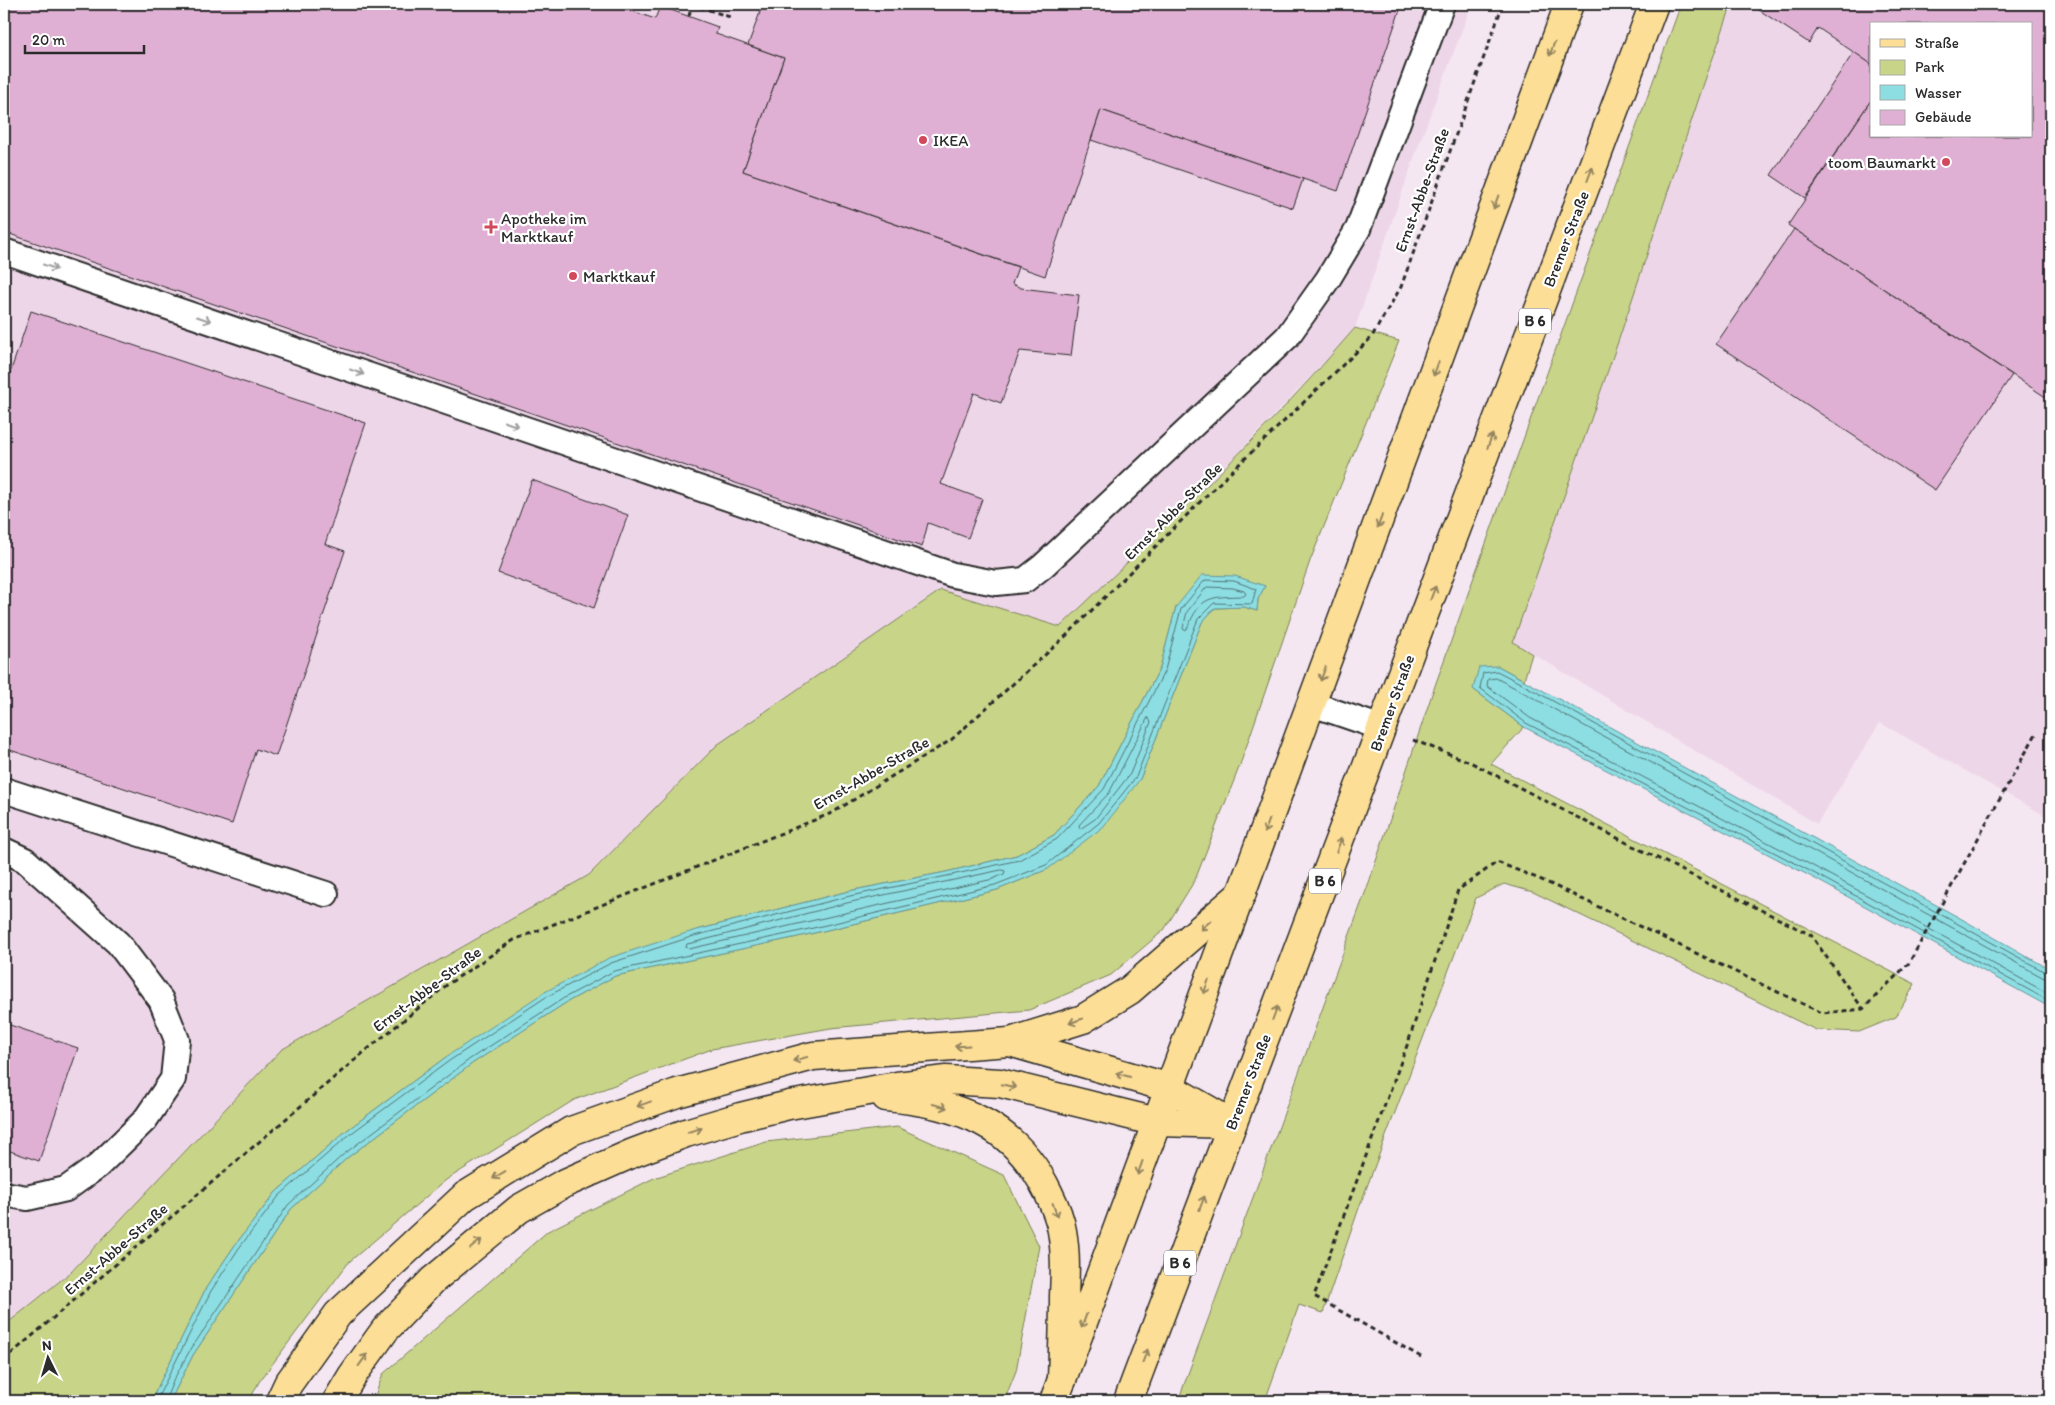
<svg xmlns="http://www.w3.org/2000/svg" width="2055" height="1405" font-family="Itim,sans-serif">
<rect width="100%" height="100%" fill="#f5e7f2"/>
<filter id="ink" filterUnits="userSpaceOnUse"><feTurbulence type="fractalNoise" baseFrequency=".02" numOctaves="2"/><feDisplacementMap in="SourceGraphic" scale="10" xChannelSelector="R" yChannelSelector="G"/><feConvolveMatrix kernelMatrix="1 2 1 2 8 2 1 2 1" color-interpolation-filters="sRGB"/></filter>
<g filter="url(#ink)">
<g fill="#eed6e9" fill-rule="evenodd">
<polygon points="4,4 1472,4 1418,147 1355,328 1333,353 1207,486 1060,627 940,590 717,745 589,875 281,1050 71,1272 4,1326"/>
<path d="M 1732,4 L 2051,4 L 2051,819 L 1880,723 L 1817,824 L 1513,642 L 1619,339 L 1703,86 ZM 1871,24 L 2031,24 L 2031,136 L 1871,136 Z"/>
</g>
<g fill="#c8d488" stroke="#7a805a">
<polygon points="1681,4 1732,4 1703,86 1619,339 1513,642 1532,654 1524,680 1498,666 1473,689 1524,727 1491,764 1915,984 1896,1017 1859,1032 1816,1030 1533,892 1504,884 1476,898 1360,1205 1323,1313 1299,1305 1265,1401 1178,1401 1368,885 1432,694 1542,387"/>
<path d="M 1355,328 L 1399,341 L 1310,561 L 1240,765 L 1195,880 L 1164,930 L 1111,975 L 1029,1010 L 831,1028 L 712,1049 L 574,1100 L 446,1180 L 349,1262 L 259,1382 L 249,1401 L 170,1401 L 193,1355 L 291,1209 L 347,1158 L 473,1063 L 567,1002 L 615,976 L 793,938 L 997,890 L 1048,869 L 1140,779 L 1202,622 L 1215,608 L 1244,607 L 1257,611 L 1258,599 L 1265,586 L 1176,607 L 1160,668 L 1099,786 L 1054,835 L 1017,855 L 946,872 L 849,891 L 693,931 L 446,1057 L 346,1131 L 276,1192 L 235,1245 L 206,1288 L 151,1401 L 4,1401 L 4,1326 L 71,1272 L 281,1050 L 589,875 L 717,745 L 941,590 L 1060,627 C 1161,530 1264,435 1355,328 Z"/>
<polygon points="897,1127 1004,1175 1039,1246 1016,1371 1004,1401 373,1401 383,1374 548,1231 654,1178 766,1142"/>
</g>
<g fill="#8cdee3" stroke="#659699">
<polygon points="1202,575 1235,576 1265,586 1258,599 1257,611 1244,607 1215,608 1202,622 1140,779 1103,827 1048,869 997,890 793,938 615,976 567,1002 473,1063 347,1158 291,1209 193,1355 170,1401 151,1401 206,1288 235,1245 276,1192 346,1131 446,1057 543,993 609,958 693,931 849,891 946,872 1017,855 1054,835 1099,786 1160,668 1176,607"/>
<polygon points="1498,666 1960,918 2051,970 2051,1008 1808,875 1524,727 1473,689 1479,667"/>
</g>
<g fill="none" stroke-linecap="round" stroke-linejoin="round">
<g stroke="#527375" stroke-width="1">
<path d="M 1207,587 L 1233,588 L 1244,591 L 1246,594 L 1244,596 C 1210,597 1201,595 1187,629 L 1184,630 L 1183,628 L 1187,612 Z"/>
<polygon points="1148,718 1151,722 1130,774 1095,819 1080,829 1079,825 1109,793"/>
<polygon points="1002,870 1005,871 1004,874 993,879 689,949 686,947 687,944 696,942 851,902"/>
<polyline points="2051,974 2047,973 1522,684 1497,671 1483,673 1480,688 1526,723 1810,871 2051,1002"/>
<polyline points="2051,980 2044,978 1519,690 1496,678 1488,679 1487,686 1530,718 1813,866 2051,995"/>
<polyline points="156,1401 211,1291 239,1248 279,1196 349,1135 449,1061 546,997 611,963 694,936 850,896 947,876 1019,860 1057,839 1104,789 1165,670 1181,609 1205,580 1234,581 1256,589 1252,604 1214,603 1198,619 1136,777 1099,823 1046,865 995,885 792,933 614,971 564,998 470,1059 344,1154 288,1205 189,1352 174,1379 165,1401"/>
</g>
</g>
<g fill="#dfb0d3" stroke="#2b2b2b">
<polygon points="4,4 612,4 655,19 660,6 718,27 716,34 784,58 743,171 1018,267 1012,284 1021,288 1079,295 1071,356 1020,351 1001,403 974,393 941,484 982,499 968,538 928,523 922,547 4,232"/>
<polygon points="763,4 1402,4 1338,191 1101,110 1045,276 743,171 784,58 748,45"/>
<polygon points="1750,4 2051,4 2051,391 2047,398 1788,225 1871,100 1871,136 2031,136 2031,24 1871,24 1871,64 1818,28 1809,43"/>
<polygon points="1854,52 1871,64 1871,100 1805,198 1771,175"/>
<polygon points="1101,110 1303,179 1293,208 1091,140"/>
<polygon points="1794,229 2012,375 1935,490 1716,344"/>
<polygon points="31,311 366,423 325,544 345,551 276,756 256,749 232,824 4,748 4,391"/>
<polygon points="532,480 628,515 594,608 498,573"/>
<polygon points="4,1023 78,1048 39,1161 4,1149"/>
</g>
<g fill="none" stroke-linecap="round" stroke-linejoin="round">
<g stroke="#2b2b2b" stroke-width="28">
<g id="service">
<polyline points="4,251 953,575 996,583 1025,580 1043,566 1287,337 1328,279 1358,229 1442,4"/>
<polyline points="1312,704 1382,728"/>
<polyline points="4,790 326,894"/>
<polyline points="4,850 25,860 118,943 161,1000 177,1040 173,1079 145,1120 98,1166 66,1189 27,1198 4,1194"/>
</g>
</g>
<g stroke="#2b2b2b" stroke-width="31">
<g id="primary">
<polyline points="1054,1401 1569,4"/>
<polyline points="1128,1401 1654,4"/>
</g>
</g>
<g stroke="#2b2b2b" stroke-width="31">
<g id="motorway">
<polyline points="1010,1042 1170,1088 1229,1122"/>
<path d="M 886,1097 C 958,1103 1015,1124 1048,1192 C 1054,1204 1060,1218 1062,1231 C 1066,1253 1065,1274 1064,1296 C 1064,1324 1063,1352 1062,1380"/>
<polyline points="280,1401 288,1384 338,1314 465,1196 571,1131 677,1093 813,1056 1010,1042 1083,1019 1130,990 1242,893"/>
<polyline points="337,1401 352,1376 385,1330 433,1280 519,1209 563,1184 633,1153 686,1133 740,1117 789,1105 897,1086 946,1080 1000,1083 1157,1122 1232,1124"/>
</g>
</g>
<g stroke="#2b2b2b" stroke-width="3" stroke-dasharray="5 4" stroke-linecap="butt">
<polyline points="691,4 730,17"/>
<polyline points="689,16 692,4"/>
<polyline points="1413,740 1470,762 1631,845 1811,935 1863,1009"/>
<polyline points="1421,1357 1314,1296 1409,1040 1458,890 1497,862 1544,881 1822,1013 1863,1009 1909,963 2037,732"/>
<polyline points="4,1360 363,1053 448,984 514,940 832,813 951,740 1067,635 1209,493 1371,338 1401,287 1503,4"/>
</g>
<use href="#service" stroke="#fff" stroke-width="24"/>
<use href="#primary" stroke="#fcde96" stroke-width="28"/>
<use href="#motorway" stroke="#fcde96" stroke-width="28"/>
</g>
<defs><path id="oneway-shaft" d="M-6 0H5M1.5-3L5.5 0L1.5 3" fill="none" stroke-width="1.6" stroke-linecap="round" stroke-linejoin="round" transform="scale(1.25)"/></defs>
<g stroke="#948460">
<use href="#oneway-shaft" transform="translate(1552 49) rotate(110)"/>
<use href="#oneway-shaft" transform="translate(1590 174) rotate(-69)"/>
<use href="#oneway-shaft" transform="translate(1496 202) rotate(110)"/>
<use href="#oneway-shaft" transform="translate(1436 369) rotate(110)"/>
<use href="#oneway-shaft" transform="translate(1490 441) rotate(-69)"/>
<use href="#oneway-shaft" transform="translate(1380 521) rotate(110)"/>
<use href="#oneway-shaft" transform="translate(1433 593) rotate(-69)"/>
<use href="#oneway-shaft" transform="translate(1323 674) rotate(110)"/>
<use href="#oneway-shaft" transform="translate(1267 826) rotate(110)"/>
<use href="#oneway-shaft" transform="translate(1339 845) rotate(-69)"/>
<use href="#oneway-shaft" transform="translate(1206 925) rotate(139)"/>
<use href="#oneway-shaft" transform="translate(1206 987) rotate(111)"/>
<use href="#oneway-shaft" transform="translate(1275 1013) rotate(-69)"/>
<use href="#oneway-shaft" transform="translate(1076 1021) rotate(161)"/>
<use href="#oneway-shaft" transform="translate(962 1046) rotate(176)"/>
<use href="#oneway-shaft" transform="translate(800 1059) rotate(165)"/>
<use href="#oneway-shaft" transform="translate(1123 1075) rotate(-164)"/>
<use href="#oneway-shaft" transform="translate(1009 1086) rotate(14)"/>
<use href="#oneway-shaft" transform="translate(644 1104) rotate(160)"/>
<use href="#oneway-shaft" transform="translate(940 1106) rotate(15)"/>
<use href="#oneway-shaft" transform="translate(695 1130) rotate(-16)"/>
<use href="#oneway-shaft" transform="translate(1140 1168) rotate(110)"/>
<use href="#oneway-shaft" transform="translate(499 1175) rotate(149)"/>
<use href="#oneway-shaft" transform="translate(1202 1203) rotate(-69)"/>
<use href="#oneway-shaft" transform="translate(1055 1210) rotate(71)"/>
<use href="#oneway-shaft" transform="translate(476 1244) rotate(-39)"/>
<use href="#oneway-shaft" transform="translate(1084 1321) rotate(110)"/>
<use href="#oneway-shaft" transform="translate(1145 1356) rotate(-69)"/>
<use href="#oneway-shaft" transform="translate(363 1360) rotate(-54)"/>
</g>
<g stroke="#a0a0a0">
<use href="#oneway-shaft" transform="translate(50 267) rotate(19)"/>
<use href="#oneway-shaft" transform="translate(204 319) rotate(19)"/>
<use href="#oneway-shaft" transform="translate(357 372) rotate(19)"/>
<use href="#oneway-shaft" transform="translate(511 424) rotate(19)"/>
</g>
</g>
<g fill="#d1495b" stroke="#fff" stroke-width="2">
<circle cx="923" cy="140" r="5"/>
<circle cx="1946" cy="162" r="5"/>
<path d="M488.5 219.5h5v5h5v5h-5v5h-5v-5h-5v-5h5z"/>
<circle cx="573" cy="276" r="5"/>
</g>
<g text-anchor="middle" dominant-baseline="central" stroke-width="4.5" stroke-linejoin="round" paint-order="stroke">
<g fill="#fff" stroke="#6b6b6b" stroke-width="1">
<rect x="1519" y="308.5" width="32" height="25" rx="4"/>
<rect x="1309" y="868.5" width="32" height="25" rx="4"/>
<rect x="1164" y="1250.5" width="32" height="25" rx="4"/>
</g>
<g font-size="15" font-weight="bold" fill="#2b2b2b">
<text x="1535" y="321">B 6</text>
<text x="1325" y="881">B 6</text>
<text x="1180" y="1263">B 6</text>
</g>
<g font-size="16" fill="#2b2b2b" stroke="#fff" text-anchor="start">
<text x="933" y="140">IKEA</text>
<text x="1936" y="162" text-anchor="end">toom Baumarkt</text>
<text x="501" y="218">Apotheke im<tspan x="501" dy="18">Marktkauf</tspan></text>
<text x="583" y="276">Marktkauf</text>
</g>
<g font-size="16" fill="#2b2b2b" stroke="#fff">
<text transform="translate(1422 190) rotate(-70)">Ernst-Abbe-Straße</text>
<text transform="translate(1566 239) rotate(-69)">Bremer Straße</text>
<text transform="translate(1173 511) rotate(-45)">Ernst-Abbe-Straße</text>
<text transform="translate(1392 703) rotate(-70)">Bremer Straße</text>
<text transform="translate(871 773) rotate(-30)">Ernst-Abbe-Straße</text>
<text transform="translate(427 989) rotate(-37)">Ernst-Abbe-Straße</text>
<text transform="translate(1248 1082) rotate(-69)">Bremer Straße</text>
<text transform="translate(116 1249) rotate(-41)">Ernst-Abbe-Straße</text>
</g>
</g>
<rect width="2055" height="1405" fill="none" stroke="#fff" stroke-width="20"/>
<rect x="10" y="10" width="2035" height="1385" fill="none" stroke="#2b2b2b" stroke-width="2" filter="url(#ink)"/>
<rect x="1870" y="22" width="162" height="115" fill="#ffffff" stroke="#aaaaaa"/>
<rect x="1880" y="39" width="25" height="8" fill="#fcde96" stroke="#aaaaaa"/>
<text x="1915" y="48" font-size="15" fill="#2b2b2b">Straße</text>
<rect x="1880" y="60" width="25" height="15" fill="#c8d488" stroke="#aaaaaa"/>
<text x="1915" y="72" font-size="15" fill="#2b2b2b">Park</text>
<rect x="1880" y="85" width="25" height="15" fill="#8cdee3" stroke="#aaaaaa"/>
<text x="1915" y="98" font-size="15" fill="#2b2b2b">Wasser</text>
<rect x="1880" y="110" width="25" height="15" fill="#dfb0d3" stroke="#aaaaaa"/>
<text x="1915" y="122" font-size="15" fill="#2b2b2b">Gebäude</text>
<g transform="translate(48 1358) rotate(355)" stroke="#ffffff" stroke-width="4" paint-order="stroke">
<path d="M0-4L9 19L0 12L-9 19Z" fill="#2b2b2b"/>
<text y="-8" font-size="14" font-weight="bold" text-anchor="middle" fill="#2b2b2b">N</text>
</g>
<path d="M25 45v8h119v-8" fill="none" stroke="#2b2b2b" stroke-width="2.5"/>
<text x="32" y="45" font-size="15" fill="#2b2b2b" stroke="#ffffff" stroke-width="4" paint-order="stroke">20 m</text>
</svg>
